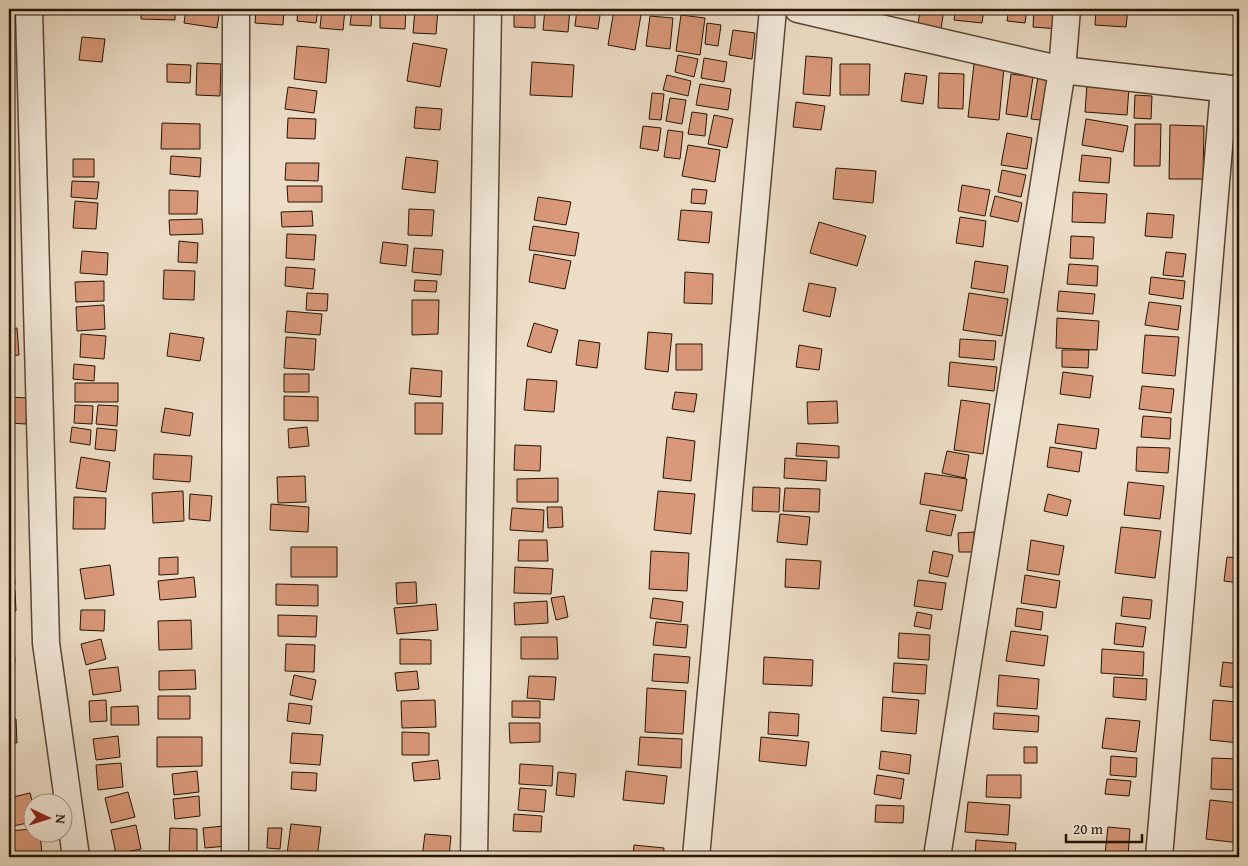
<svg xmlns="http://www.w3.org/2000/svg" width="1248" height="866" viewBox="0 0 1248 866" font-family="'Gentium Book Plus',serif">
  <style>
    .building { fill: #d99879; stroke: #261505 }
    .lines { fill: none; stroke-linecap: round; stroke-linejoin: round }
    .minor-casing { stroke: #584735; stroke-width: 29 }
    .minor { stroke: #f3e9da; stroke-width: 26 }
  </style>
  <rect width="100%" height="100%" fill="#edddc6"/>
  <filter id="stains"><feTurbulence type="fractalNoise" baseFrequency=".004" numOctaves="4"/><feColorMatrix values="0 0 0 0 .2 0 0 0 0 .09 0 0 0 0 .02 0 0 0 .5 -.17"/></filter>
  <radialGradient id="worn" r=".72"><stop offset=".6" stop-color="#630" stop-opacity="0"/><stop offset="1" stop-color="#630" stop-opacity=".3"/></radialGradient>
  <path class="building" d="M64,9h26v3h-26z
    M141,9h34v11l-34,-1z
    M186,9h34l-3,19 -33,-5z
    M256,9h28l-1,16 -28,-2z
    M298,9h20l-2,14 -19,-2z
    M322,9h23l-2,21 -23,-2z
    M352,9h20l-1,17 -21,-1z
    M380,9h26l-1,20 -25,-1z
    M415,9h23l-2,25 -23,-1z
    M514,9h21v19l-21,-1z
    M545,9h25l-2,23 -25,-2z
    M577,9h24l-3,20 -23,-3z
    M920,9h24l-3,20 -23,-3z
    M956,9h28l-2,14 -28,-3z
    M1009,9h18l-2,14 -18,-2z
    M1034,9h26l-1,20 -26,-2z
    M1096,9h32l-2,18 -31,-2z
    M614,10l27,5 -6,35 -27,-5z
    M681,15l24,3 -5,37 -24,-4z
    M650,16l23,2 -3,31 -24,-3z
    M707,23l14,2 -3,21 -13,-2z
    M733,30l22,3 -3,26 -23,-4z
    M82,37l23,2 -3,23 -23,-2z
    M413,43l34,6 -7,38 -33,-6z
    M297,46l32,3 -3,34 -32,-4z
    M678,55l20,4 -4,18 -19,-5z
    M806,56l26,2 -2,38 -27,-2z
    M704,58l23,4 -3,20 -23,-4z
    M532,62l42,3 -2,32 -42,-2z
    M197,63l24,1 -1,32 -24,-1z
    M167,64l24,1 -1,18 -23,-1z
    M840,64h30l-1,31h-29z
    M974,64l30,3 -5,53 -31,-3z
    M905,73l22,3 -4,28 -22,-3z
    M939,73l25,1 -1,35 -25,-1z
    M1011,74l22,3 -6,40 -21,-3z
    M667,75l24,6 -3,15 -25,-6z
    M1038,77l18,3 -6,41 -19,-2z
    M700,84l31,5 -3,21 -32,-5z
    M1087,84l42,3 -2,28 -42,-3z
    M288,87l29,4 -3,22 -29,-4z
    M652,93l12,1 -3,26 -12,-1z
    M1135,95l17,1 -1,23 -17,-1z
    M670,98l16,2 -4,24 -16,-3z
    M796,102l29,4 -4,24 -28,-3z
    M416,107l26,2 -2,21 -26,-2z
    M692,112l15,2 -2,22 -17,-2z
    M714,115l19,4 -6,29 -19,-4z
    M288,118l28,1 -1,20 -28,-1z
    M1086,119l42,7 -5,26 -41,-7z
    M162,123l38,1v25h-39z
    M1135,124h26l-1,42h-26z
    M1170,125l34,1 -1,53h-34z
    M643,126l18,2 -3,23 -18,-3z
    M668,130l15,2 -3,27 -16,-2z
    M1007,133l25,5 -5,31 -26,-4z
    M688,145l32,5 -5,32 -33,-6z
    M1082,155l29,3 -2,25 -30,-2z
    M171,156l30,2 -1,19 -30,-3z
    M406,157l32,4 -3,32 -33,-4z
    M73,159h21v18h-21z
    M286,163h33l-1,18 -33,-1z
    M836,168l40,3 -3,32 -40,-4z
    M1002,170l24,5 -5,22 -23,-5z
    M72,181l27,1 -2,17 -26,-2z
    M962,185l28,5 -5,26 -27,-5z
    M287,186h35v16h-34z
    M692,189l15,1 -2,14 -14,-1z
    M169,190l29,1 -1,23h-28z
    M1073,192l34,2 -2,29 -33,-1z
    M995,196l27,7 -4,19 -28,-6z
    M538,197l33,5 -5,23 -32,-5z
    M75,201l23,2 -2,26 -23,-1z
    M409,209l25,1 -2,26 -24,-1z
    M681,210l31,2 -3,31 -31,-3z
    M312,211l1,15 -31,1 -1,-15z
    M1147,213l27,2 -2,23 -27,-2z
    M960,217l26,4 -3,26 -27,-4z
    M202,219l1,15 -33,1 -1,-15z
    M819,222l47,14 -9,30 -47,-13z
    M533,226l46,7 -4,23 -46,-6z
    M287,234l29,1 -2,25 -28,-2z
    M1071,236l23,1 -1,22 -23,-1z
    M179,241l19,2 -1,20 -19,-1z
    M383,242l25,3 -2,21 -26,-3z
    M414,248l29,2 -2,25 -29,-3z
    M82,251l26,2 -1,22 -27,-2z
    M1166,252l20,2 -3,23 -20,-2z
    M534,254l37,7 -6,28 -36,-7z
    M975,261l33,5 -4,27 -33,-5z
    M1069,264l29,2 -1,20 -30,-2z
    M286,267l29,2 -2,20 -28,-3z
    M164,270l31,1 -1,29 -31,-1z
    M685,272l28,2 -1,30 -28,-1z
    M1151,277l34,4 -2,18 -34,-5z
    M415,280l22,1 -1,11 -22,-1z
    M104,281v20l-28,1 -1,-20z
    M809,283l27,5 -6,29 -27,-6z
    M1059,291l36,3 -2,20 -36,-3z
    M307,293l21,1 -1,17 -21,-1z
    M969,293l39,6 -6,37 -39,-6z
    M412,300h27l-1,34 -26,1z
    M1149,302l32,4 -3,24 -33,-5z
    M104,305l1,24 -28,2 -1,-24z
    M287,311l35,3 -2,21 -35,-3z
    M1057,318l42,3 -2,29 -41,-2z
    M534,323l24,7 -7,23 -24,-7z
    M17,328l2,27 -10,1v-27z
    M648,332l24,2 -4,38 -23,-3z
    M170,333l34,5 -4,23 -33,-5z
    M81,334l25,2 -2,23 -24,-2z
    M1145,335l34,2 -4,39 -33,-3z
    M286,337l30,2 -2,31 -30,-2z
    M960,339l36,2 -2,19 -35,-3z
    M579,340l21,3 -3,25 -21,-3z
    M676,344h26v26h-26z
    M799,345l23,4 -3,21 -23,-3z
    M1062,350h27l-1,18 -26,-1z
    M950,362l47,5 -3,24 -46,-5z
    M74,364l21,2 -1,15 -21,-2z
    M411,368l31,3 -1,26 -32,-3z
    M1063,372l30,4 -3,22 -30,-4z
    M284,374h25v18h-25z
    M527,379l30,2 -3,31 -30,-2z
    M75,383h43v19h-43z
    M1142,386l32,3 -3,24 -32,-4z
    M675,392l22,2 -3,18 -22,-3z
    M284,396l34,1v24l-34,-1z
    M9,397l19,1 -2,26 -17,-1z
    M961,400l29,4 -7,50 -29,-4z
    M837,401l1,22 -30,1 -1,-22z
    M415,403h28l-1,31h-27z
    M75,405l18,1 -1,18 -18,-1z
    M98,405l20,1 -1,20 -21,-2z
    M165,408l28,5 -3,23 -29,-4z
    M1143,416l28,2 -1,21 -29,-2z
    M1058,424l41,5 -3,20 -41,-6z
    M72,427l19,3 -1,15 -20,-3z
    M307,427l2,19 -20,2 -1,-19z
    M97,428l20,2 -2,21 -20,-2z
    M667,437l28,4 -4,40 -28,-3z
    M797,443l42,3v12l-43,-2z
    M515,445l26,1 -1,25 -26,-1z
    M1050,447l32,5 -3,20 -32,-5z
    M1137,447l33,1 -2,25 -32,-2z
    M1237,450h2v36h-4z
    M947,451l22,4 -4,23 -23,-5z
    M154,454l38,2 -2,26 -37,-3z
    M81,457l29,5 -4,30 -30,-4z
    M785,458l42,3 -1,20 -42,-3z
    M925,473l42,6 -5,32 -42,-7z
    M305,476l1,26 -28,1 -1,-26z
    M558,478v24h-41v-23z
    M1128,482l36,4 -4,33 -36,-4z
    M753,487l27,1 -1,24 -27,-1z
    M785,488l35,1 -1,23 -36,-1z
    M183,491l1,30 -31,2 -1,-30z
    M658,491l37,3 -4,40 -37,-4z
    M190,494l22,2 -2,25 -21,-2z
    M1048,494l23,6 -4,16 -23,-5z
    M74,497l32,1 -1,31h-32z
    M271,504l38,3 -1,25 -38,-2z
    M1235,506h4v29h-5z
    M547,507h15l1,20 -15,1z
    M512,508l32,2 -1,22 -33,-2z
    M930,510l26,5 -5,21 -25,-5z
    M780,514l30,3 -3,28 -30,-3z
    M1121,527l40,4 -6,47 -40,-5z
    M974,532v20h-15l-1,-19z
    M519,540h28l1,21h-30z
    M1031,540l33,6 -5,29 -32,-5z
    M291,547h46v30h-46z
    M651,551l38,2 -2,38 -38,-2z
    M933,551l20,4 -5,22 -19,-4z
    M178,557v17l-19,1v-17z
    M1227,557l12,1v25l-15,-2z
    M786,559l35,2 -2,28 -34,-2z
    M9,563h5l1,22h-6z
    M110,565l4,30 -29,4 -5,-30z
    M515,567l38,2 -2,25 -37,-1z
    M1025,575l35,6 -4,27 -35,-5z
    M194,577l2,20 -36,3 -2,-19z
    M918,580l28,3 -4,27 -28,-4z
    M416,582l1,21 -20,1 -1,-21z
    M276,584l42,1v21l-42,-1z
    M9,590h6l1,21h-7z
    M564,596l4,21 -12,3 -5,-22z
    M1123,597l29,3 -2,19 -29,-3z
    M653,598l30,4 -2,20 -31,-4z
    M547,601l1,22 -33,2 -1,-22z
    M436,604l2,26 -41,4 -3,-26z
    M1238,604h1v24h-4z
    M1017,608l26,4 -2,18 -26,-4z
    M81,610h24l-1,21 -24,-1z
    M917,612l15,3 -2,14 -16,-3z
    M278,615l39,1 -1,21 -38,-1z
    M191,620l1,29 -33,1 -1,-29z
    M656,622l32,3 -2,23 -33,-3z
    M1116,623l30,4 -3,20 -29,-3z
    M1011,631l37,5 -4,30 -38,-5z
    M899,633l31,2 -1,25 -31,-2z
    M521,637h36l1,22h-37z
    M101,639l5,20 -20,6 -5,-21z
    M400,639l31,1v24h-31z
    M286,644l29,1 -1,27 -29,-1z
    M1102,649l42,3 -1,24 -42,-3z
    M654,654l36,3 -2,26 -36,-2z
    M9,657h6l-1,21h-5z
    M764,657l49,3 -1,26 -49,-2z
    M1223,662l16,2v24l-19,-2z
    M894,663l33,2 -2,29 -33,-2z
    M118,667l3,24 -28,4 -4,-25z
    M195,670l1,19 -37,1v-19z
    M417,671l2,18 -22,2 -2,-18z
    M294,675l22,5 -4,20 -22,-5z
    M999,675l40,4 -2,30 -40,-3z
    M529,676l27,1 -2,23 -27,-2z
    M1114,677l33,2 -1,21 -33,-3z
    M647,688l39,3 -3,43 -38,-2z
    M158,696h32v23h-32z
    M883,697l36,3 -3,34 -35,-3z
    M106,700l1,21 -17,1 -1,-21z
    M435,700l1,27 -34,1 -1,-27z
    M1213,700l26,2v41l-29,-3z
    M512,701h28v17l-28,-1z
    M289,703l23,3 -2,18 -23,-3z
    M138,706l1,19h-28v-18z
    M769,712l30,2 -1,22 -30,-2z
    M994,713l45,3 -1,16 -45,-3z
    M1106,718l34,3 -4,31 -34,-4z
    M9,719h7l1,24h-8z
    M509,723h31v19l-30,1z
    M402,732l27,1v22h-27z
    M292,733l31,2 -3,30 -30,-2z
    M118,736l2,21 -24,3 -3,-21z
    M157,737h45v29l-45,1z
    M640,737l42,2 -1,29 -43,-3z
    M761,737l48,5 -3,24 -47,-5z
    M1024,747h13v16h-13z
    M881,751l30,4 -2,19 -30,-5z
    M1111,756l26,2 -1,19 -26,-2z
    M1212,758l27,1v31l-28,-1z
    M438,760l2,19 -26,2 -2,-18z
    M121,763l2,24 -25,3 -2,-25z
    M520,764l33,2 -1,20 -33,-2z
    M197,771l2,21 -25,3 -2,-21z
    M626,771l41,5 -3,28 -41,-4z
    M292,772l25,1 -1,18 -25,-2z
    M558,772l18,2 -2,23 -18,-2z
    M877,775l27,4 -3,20 -27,-5z
    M987,775h34v23l-35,-1z
    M1107,779l24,2 -2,15 -24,-2z
    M520,788l26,2 -2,22 -26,-2z
    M128,792l7,25 -24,6 -6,-25z
    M30,793l3,11 -1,18 -23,5v-29z
    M199,796l1,20 -25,3 -2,-20z
    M1210,800l29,3v40l-33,-4z
    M968,802l42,3 -2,30 -43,-3z
    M876,805l28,1 -1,17 -28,-1z
    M514,814l28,2 -1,16 -28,-1z
    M291,824l30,3 -4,30 -30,-3z
    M136,825l5,24 -25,5 -5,-24z
    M224,826l3,20 -22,2 -2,-20z
    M1108,827l22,2 -2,27 -23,-2z
    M170,828l27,1v24h-28z
    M268,828h14l-2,21 -13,-1z
    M32,829v5h8l2,20 -32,2 -1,-25z
    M425,834l26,2 -2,21h-27z
    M976,840l40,3 -1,14h-40z
    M634,845l30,3 -1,9h-30z"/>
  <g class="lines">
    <defs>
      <path id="minor" d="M29,9l17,634 30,214
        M798,9l264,61 177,20
        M235,857l1,-848
        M474,857l14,-848
        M696,857l77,-848
        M937,857l125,-787 5,-61
        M1159,857l65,-769"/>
    </defs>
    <use href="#minor" class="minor-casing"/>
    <use href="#minor" class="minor"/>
  </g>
  <rect width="1248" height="866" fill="none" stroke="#edddc6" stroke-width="30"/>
  <rect x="10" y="10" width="1228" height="846" fill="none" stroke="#261505" stroke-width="2.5"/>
  <rect x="15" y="15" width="1218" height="836" fill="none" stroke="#261505"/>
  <g transform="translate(48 818) rotate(94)"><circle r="24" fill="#f3e9da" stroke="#a19485"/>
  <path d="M0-4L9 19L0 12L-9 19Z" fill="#8f2418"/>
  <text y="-8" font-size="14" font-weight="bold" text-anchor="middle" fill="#261505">N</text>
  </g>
  <path d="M1066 834v8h76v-8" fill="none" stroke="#261505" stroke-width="2.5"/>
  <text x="1073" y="834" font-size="15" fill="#261505" stroke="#f3e9da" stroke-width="4" paint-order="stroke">20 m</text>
  <rect width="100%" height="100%" filter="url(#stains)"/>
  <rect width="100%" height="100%" fill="url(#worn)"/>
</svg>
